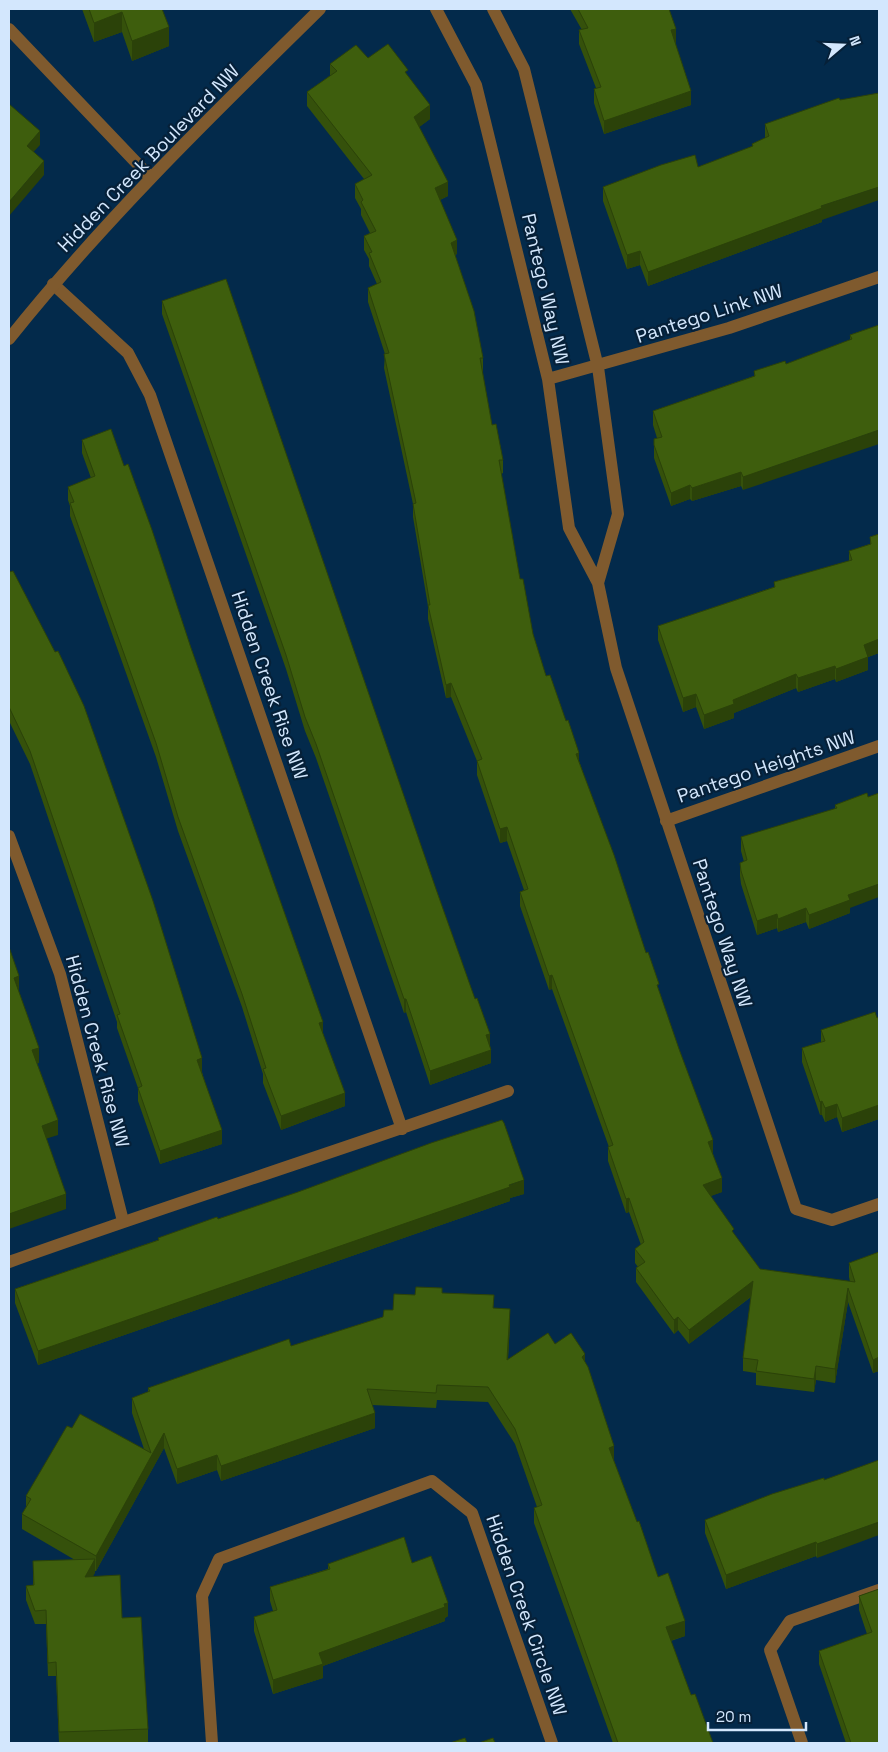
<svg xmlns="http://www.w3.org/2000/svg" width="888" height="1752" viewBox="0 0 888 1752" font-family="'Space Grotesk',sans-serif">
  <style>
    .lines { fill: none; stroke-linecap: round; stroke-linejoin: round }
    .service { stroke: #7f5a2e; stroke-width: 12 }
    .minor { stroke: #7f5a2e; stroke-width: 12 }
    .tertiary { stroke: #7f5a2e; stroke-width: 12 }
    .wall { fill: #35510b }
    .shaded-wall { fill: #2b4209 }
    .building { fill: #3e5e0d; stroke: #2b4209 }
    .labels { text-anchor: middle; stroke-width: 4.5; stroke-linejoin: round; paint-order: stroke }
    .street-label { font-size: 19px; fill: #d3e7fd; stroke: #062038 }
  </style>
  <rect width="100%" height="100%" fill="#032a4b"/>
  <g class="lines">
    <path class="service" d="M802,1743l-32,-93 20,-29 89,-31"/>
    <path class="minor" d="M436,9l40,76 72,294 21,149 29,55 18,85 180,541 36,11 47,-16
      M493,9l31,60 74,298 20,147 -20,69
      M9,29l141,148
      M53,284l75,69 22,42 252,734
      M548,379l181,-51 150,-51
      M666,821l213,-75
      M9,836l51,138 63,247
      M9,1262c165,-59 333,-112 499,-171
      M212,1743l-10,-147 17,-37 213,-78 40,32 80,230"/>
    <path class="tertiary" d="M9,339c95,-119 203,-224 311,-330"/>
  </g>
  <path class="wall" d="M82,9h80l7,37 -37,15 -10,-29 -28,10z
    M570,9h99l7,33 -1,1 16,62 -87,29 -10,-31v-14l2,-1 -17,-44v-14h3z
    M368,58l40,19 22,42 -11,8 29,69 -8,4 17,54 -2,1 28,103v14h-1l10,53 11,35v13l-2,1 19,105 13,55 13,42 33,85 80,231 54,162 9,38 -12,4 24,39 26,34 90,13 -1,-5v-14l30,-11v119l-6,2 -25,-71 -13,81 -19,-3 -2,12 -58,-7v-12l-13,-2v-13l8,-61 -62,47 -11,-14 -4,4 -38,-52v-14l2,-1 -3,-4v-14l6,-4 -12,-33 -3,1 -18,-52v-14h1l-57,-158 -3,1 -29,-84v-14l4,-2 -17,-49 -7,2 -23,-68v-14l-26,-64 -5,1 -18,-79v-13l-15,-89v-13l-29,-136 1,-14 -17,-52v-14l9,-4 -8,-18v-7l-5,-9v-14l6,-3 -9,-18v-6l-6,-11v-14l9,-5 -57,-73v-14l23,-16v-12z
    M765,124l57,96v2l-174,64 -8,-21 -13,4 -24,-68v-14l95,-20 54,-20v-3l13,-6z
    M162,301l275,591 53,152 1,19 -61,22 -24,-73 -2,1 -88,-255 -11,-27 -19,-62 -124,-355z
    M879,325l-136,165 -2,-4 -49,15 -2,-2 -19,7 -17,-48v-19l3,-1 -4,-13v-14l101,-35v-5l32,-7 64,-24v-5z
    M82,440l109,208 132,385 22,73 -64,24 -18,-47v-9l-21,-67 -64,-176 -22,-74 -86,-241v-10l-2,-6v-13l23,-9 -9,-25z
    M879,534v119l-11,4v13l-32,12 -1,-3 -37,13 -2,-4 -62,25v5l-30,11 -8,-22 -13,5 -25,-72v-14l116,-39v-5l75,-21v-10l21,-7v-7z
    M9,572l193,500 20,72 -62,20 -22,-63v-13l-21,-60v-6l-87,-258 -21,-43z
    M867,793l-17,115v5l-41,16 -3,-7 -28,10 -1,-4 -20,7 -16,-51 -1,-8v-13l4,-1 -3,-11v-14l94,-28v-4z
    M879,1017v102l-37,13 -5,-15 -12,5 -3,-7h-2l-18,-53v-14l19,-6v-12z
    M524,1194l-14,4v3l-472,164 -23,-62v-14l143,-49v-2l60,-19z
    M442,1293l52,15 16,16 -2,35 47,-15 30,19 29,98 23,61 21,55 27,59 -14,5 20,54 22,48h-100l-79,-220v-15l3,-1 -22,-63 -27,-42 -51,-2 -1,8 -64,-3 3,23 -154,53 -4,-11 -40,14 -13,-36 -68,123h-1l-2,5 29,42 26,111v13l-89,1 -3,-67h-8l-2,-52h-11l-9,-24v-14l7,-1v-24l42,-1 -53,-31v-15l4,-6v-12l46,-68 72,21 -12,-36v-15l16,-6v-4l143,-42 92,-29 32,-22z
    M824,1478l-7,80 -1,-2 -90,33 -21,-56v-13z
    M412,1563l36,53 -3,2v3l-122,45v12l-50,16 -19,-63v-14l19,-6 -3,-10v-14l58,-18v-5z
    M879,1589v154h-33l-27,-79v-13l48,-17 -8,-24v-14z"/>
  <path class="shaded-wall" d="M122,12v20l-28,10v-19z
    M169,27v19l-37,15v-20z
    M676,29v13l-5,2v-14z
    M691,91v14l-87,29v-13z
    M430,105v14l-16,12v-14z
    M40,131v14l-13,14v-13z
    M44,161v14l-35,41v-14z
    M448,182v14l-13,6v-14z
    M879,187v13l-57,20v2l-174,64v-14l173,-66z
    M457,240v14l-6,2v-13z
    M640,251v14l-13,4v-14z
    M879,430v14l-136,46v-13z
    M741,472v14l-49,15v-13z
    M690,485v14l-19,7v-13z
    M879,639v14l-11,4v13l-32,12v-13l28,-24z
    M835,666v13l-37,13v-14z
    M796,674v14l-62,25v5l-30,11v-14l29,-15z
    M451,683v14l-5,1v-13z
    M696,694v13l-13,5v-14z
    M579,753v13l-3,-12z
    M507,827v14l-7,2v-14z
    M879,884v13l-29,11v5l-41,16v-14l39,-20z
    M806,908v14l-28,10v-13z
    M777,914v14l-20,7v-14z
    M552,975v14l-3,1v-14z
    M19,976v15l-5,-13z
    M404,999h2v13l-2,1z
    M323,1022v13l-4,-12z
    M490,1034v14l-4,-13z
    M39,1048v15l-7,2v-15z
    M491,1050v13l-61,22v-14z
    M202,1058v14l-5,2v-14z
    M345,1093v13l-64,24v-14z
    M822,1101v14h-2v-13z
    M837,1104v13l-12,5v-14z
    M879,1105v14l-37,13v-14z
    M58,1120v15l-16,5v-14z
    M222,1130v14l-62,20v-13z
    M713,1140v14l-5,-12z
    M722,1178v14l-19,7v-14z
    M524,1180v14l-14,4v3l-472,164v-14z
    M66,1194v15l-57,20v-15z
    M629,1198v14l-3,1v-14z
    M753,1281v14l-64,49v-14z
    M848,1288v14l-13,81v-14z
    M510,1309v15l-3,51v-15z
    M678,1317v13l-4,4v-14z
    M585,1354v16l-3,-13z
    M879,1357v14l-6,2v-13z
    M816,1366v14l-2,12v-13z
    M375,1413v15l-154,53v-15z
    M164,1433v15l-68,123v-15z
    M614,1446v15l-5,-13z
    M217,1455v15l-40,14v-15z
    M879,1522v13l-62,23v-14z
    M816,1542v14l-90,33v-14z
    M95,1559v14l-10,17v-13z
    M448,1603v13l-3,2v3l-122,45v12l-50,16v-14l46,-27z
    M685,1621v15l-19,6v-15z"/>
  <path class="building" d="M89,9h73l7,18 -37,14 -10,-29 -28,11z
    M578,9h91l7,20 -5,1 20,61 -87,30 -10,-32 7,-2 -22,-57 9,-2z
    M388,44l20,26 -3,2 25,33 -16,12 34,65 -13,6 22,52 -6,3 23,68 9,47h-3l12,67 4,-1 7,36h-4l21,119h3l10,55 13,42 4,-1 16,46 2,-1 11,33 -3,1 38,101 32,98 2,-1 11,32 -2,1 22,64 34,91 -5,2 14,36 -19,7 31,44 -2,2 28,38 95,13 -6,-19 30,-11v105l-6,3 -25,-72 -13,81 -19,-3 -2,13 -58,-8 2,-11 -15,-2 10,-77 -64,49 -11,-13 -4,3 -38,-52 9,-6 -10,-13 9,-7 -15,-44 -3,1 -18,-52 5,-2 -61,-170 -3,1 -29,-84 8,-3 -21,-62 -7,2 -23,-68 5,-2 -31,-76 -5,2 -18,-80h2l-17,-101 3,-1 -32,-149 5,-1 -21,-65 13,-6 -12,-29 3,-1 -8,-16 12,-5 -15,-29 2,-2 -8,-16 17,-9 -65,-83 30,-21 -7,-7 26,-19 12,13z
    M879,93v94l-58,19 1,2 -174,64 -8,-21 -13,4 -24,-68 58,-22 34,-10 3,12 55,-21 -1,-2 17,-8 -4,-12 74,-26 1,2z
    M9,104l31,27 -13,15 17,15 -35,41z
    M226,279l211,613 38,107 2,-1 13,36 -4,1 5,15 -61,21 -24,-72h-2l-88,-255 -11,-27 -19,-62 -124,-354z
    M879,325v105l-136,47 -2,-5 -49,16 -2,-3 -19,8 -17,-48v-6l8,-2 -9,-26 102,-35 -1,-5 31,-10 1,3 66,-25 -2,-4z
    M111,429l13,37 4,-2 24,66 39,118 132,374 -4,1 26,70 -64,23 -18,-47 3,-1 -24,-74 -64,-177 -22,-74 -86,-240 4,-1 -6,-15 27,-11 -13,-36z
    M879,534v105l-15,6 4,12 -32,12 -1,-3 -37,12 -2,-4 -63,26 1,4 -30,11 -8,-21 -13,4 -25,-72 117,-39 -1,-5 78,-22 -3,-9 22,-7 -1,-7z
    M13,571l42,81 3,-1 26,55 69,195 49,157 -5,2 25,70 -62,21 -22,-63 4,-2 -25,-71 3,-1 -90,-263 -21,-44v-135z
    M867,793l1,4 11,-4v91l-31,11 2,5 -41,15 -3,-7 -28,11 -1,-5 -20,7 -16,-50 -1,-8 7,-3 -6,-23 96,-29 -2,-3z
    M9,947l10,29 -5,2 25,70 -7,2 26,70 -16,6 24,68 -57,20z
    M875,1012l2,6 2,-1v88l-37,13 -5,-14 -12,4 -3,-7 -2,1 -18,-54 23,-7 -4,-11z
    M502,1120l2,3 20,57 -15,5 1,2 -472,164 -23,-62 144,-49 -1,-2 59,-21 1,2 80,-27 133,-49z
    M416,1287l26,1v5l52,2 -1,13 17,1 -3,51 41,-27 7,11 16,-11 14,21 -3,3 6,10 26,79 -5,2 28,74 2,-1 19,56 10,-4 17,48 -19,6 25,68 4,-1 18,49h-95l-84,-235 8,-3 -27,-76 -27,-42 -51,-2 -1,8 -69,-4 8,24 -154,53 -4,-11 -40,14 -13,-36 -68,123 -74,-42 9,-15 -5,-3 41,-70 5,2 8,-14 71,39 -19,-55 18,-7 -2,-3 141,-49 2,7 92,-29 1,-7h9l1,-16 21,1z
    M879,1460v62l-62,22 -1,-2 -90,33 -21,-55 67,-26 52,-16v2z
    M404,1537l8,26 19,-7 17,47 -4,1 1,3 -126,46 4,11 -50,16 -19,-63 23,-7 -7,-23 60,-18 -2,-5z
    M95,1559l-10,18 35,-2 2,43 19,-1 7,112 -89,3 -3,-70 -8,1 -2,-53 -11,1 -9,-25 8,-1 -1,-24z
    M879,1589v154h-28l-32,-92 53,-19 -13,-36z
    M465,1738l2,5h-17z
    M493,1738l2,5h-16z"/>
  <g class="labels">
    <g class="street-label">
      <text transform="translate(148 158) rotate(-46)" y="7">Hidden Creek Boulevard NW</text>
      <text transform="translate(546 289) rotate(77)" y="7">Pantego Way NW</text>
      <text transform="translate(709 313) rotate(-18)" y="7">Pantego Link NW</text>
      <text transform="translate(270 685) rotate(71)" y="7">Hidden Creek Rise NW</text>
      <text transform="translate(766 766) rotate(-19)" y="7">Pantego Heights NW</text>
      <text transform="translate(723 933) rotate(72)" y="7">Pantego Way NW</text>
      <text transform="translate(98 1051) rotate(75)" y="7">Hidden Creek Rise NW</text>
      <text transform="translate(527 1615) rotate(71)" y="7">Hidden Creek Circle NW</text>
    </g>
  </g>
  <rect width="888" height="1752" fill="none" stroke="#d3e7fd" stroke-width="20"/>
  <g transform="translate(843 45) rotate(71)" stroke="#062038" stroke-width="4" paint-order="stroke">
  <path d="M0-4L9 19L0 12L-9 19Z" fill="#d3e7fd"/>
  <text y="-8" font-size="14" font-weight="bold" text-anchor="middle" fill="#d3e7fd">N</text>
  </g>
  <path d="M708 1722v8h98v-8" fill="none" stroke="#d3e7fd" stroke-width="2.5"/>
  <text x="716" y="1722" font-size="15" fill="#d3e7fd" stroke="#062038" stroke-width="4" paint-order="stroke">20 m</text>
</svg>
